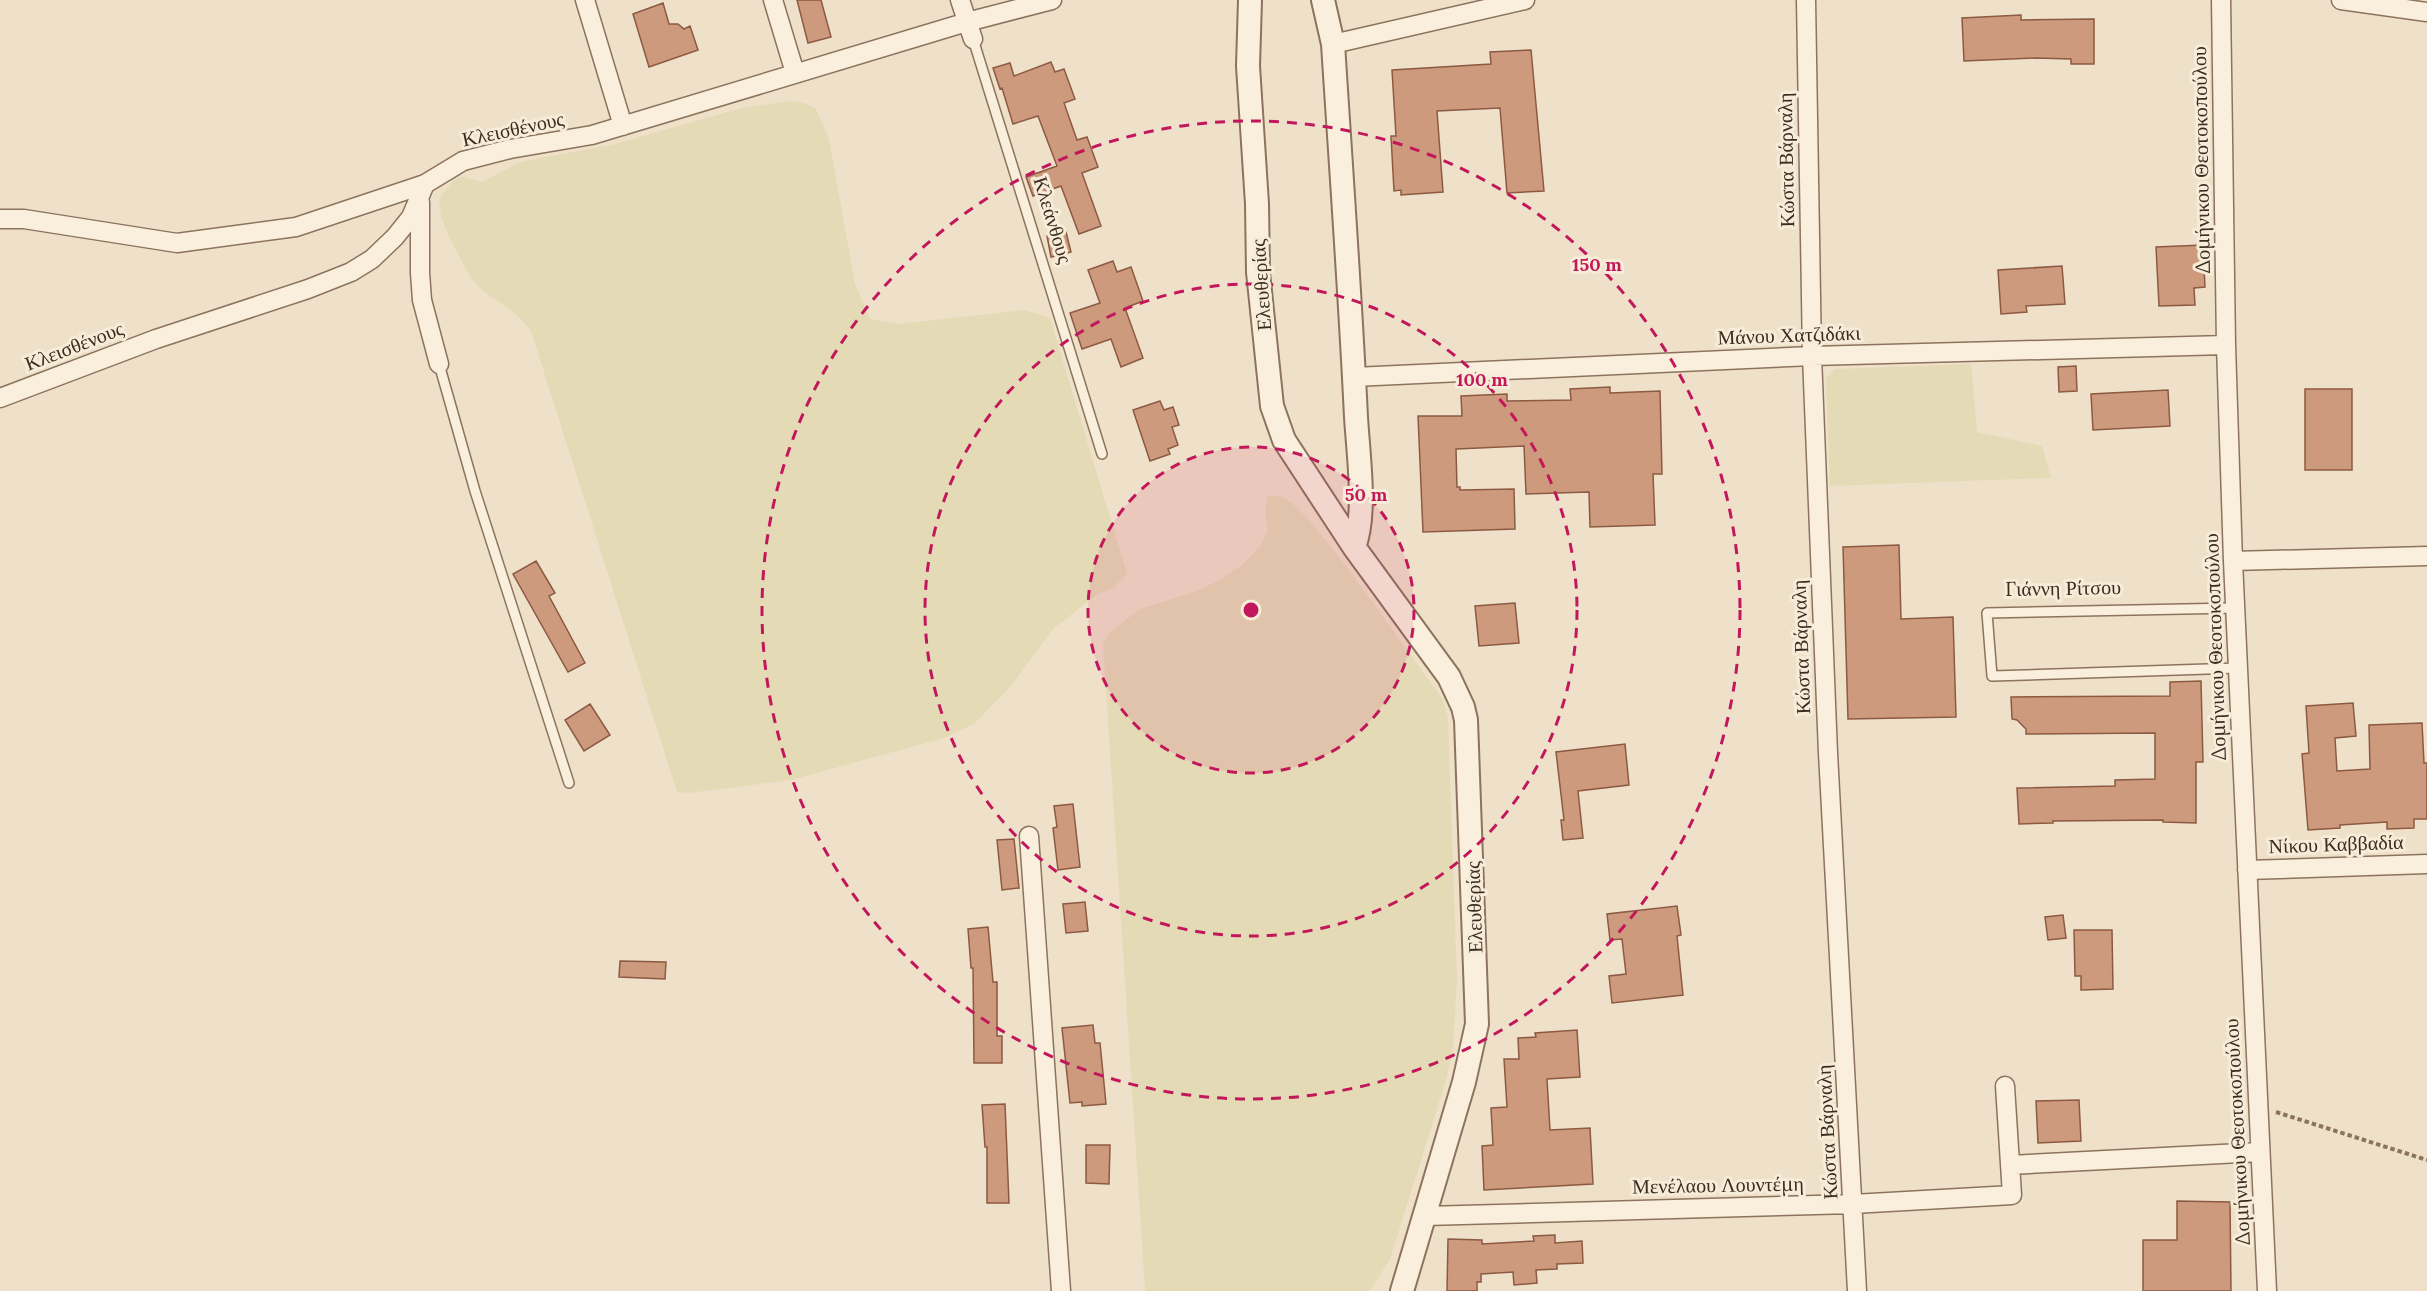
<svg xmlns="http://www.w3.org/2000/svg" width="2427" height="1291" viewBox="0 0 2427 1291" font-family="Lora,serif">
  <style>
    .farmland { fill: #e5dab6 }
    .building { fill: #ce9a7e; stroke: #8c5a42; stroke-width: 1.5 }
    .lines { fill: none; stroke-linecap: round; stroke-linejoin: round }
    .service-casing { stroke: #8c735d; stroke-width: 12 }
    .minor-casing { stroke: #8c735d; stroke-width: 21 }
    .tertiary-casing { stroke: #8c735d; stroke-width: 26 }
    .path { stroke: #8c735d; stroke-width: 4; stroke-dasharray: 4.5 3; stroke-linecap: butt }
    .service { stroke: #f9efdc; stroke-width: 9 }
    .minor { stroke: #f9efdc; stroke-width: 18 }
    .tertiary { stroke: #f9efdc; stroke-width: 22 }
    .ring { fill: none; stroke: #c2185b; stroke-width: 3; stroke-dasharray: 10 8 }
    .labels { text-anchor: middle; stroke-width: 6; stroke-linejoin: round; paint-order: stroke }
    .street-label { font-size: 20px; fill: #3c2c20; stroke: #f6ecd8 }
    .centre { fill: #c2185b; stroke: #f6ecd8; stroke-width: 3 }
    .ring-label { font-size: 18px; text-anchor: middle; font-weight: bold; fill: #c2185b; stroke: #f6ecd8; stroke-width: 6; stroke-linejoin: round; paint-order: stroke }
  </style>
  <rect width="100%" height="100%" fill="#efe1c9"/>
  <path class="farmland" d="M790,101l15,2 11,6 13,30 26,145 15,35 28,5 127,-14 25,8 77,256 -15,15 -13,4 -45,35 -43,58 -37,38 -30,14 -153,42 -102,13 -12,-1 -146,-461 -14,-16 -35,-25 -12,-13 -21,-40 -8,-21 -2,-12 2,-8 13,-17 9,-2 19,5 38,-20 95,-18 127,-36z
    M1971,364l6,68 65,14 9,32 -221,8 -4,-108 9,-9z
    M1268,496h13l12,8 17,17 35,44 97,133 6,19 9,262 -4,69 -6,29 -57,182 -20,32h-225l-42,-647 6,-11 31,-24 54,-17 24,-11 24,-16 18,-18 8,-17 -3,-17z"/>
  <path class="building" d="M797,0h24l10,37 -23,6z
    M663,3l6,21h9l6,5 6,-3 8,24 -49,17 -16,-53z
    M2021,15v5l73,-1v45h-23v-5l-35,-1 -72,3 -2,-43z
    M1531,50l13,141 -37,2 -7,-85 -63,3 6,81 -42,3v-5l-7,1 -3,-55h5l-4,-66 99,-6 -1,-12z
    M1051,62l4,10 9,-3 11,30 -11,4 13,37 10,-3 11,30 -16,6 19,53 -22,8 -18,-48 -28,10 -7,-19 31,-11 -19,-50 -25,8 -11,-36 -2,1 -7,-21 17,-5 4,13z
    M1066,232l5,20 -20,5 -4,-21z
    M2203,245l2,42 -11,1 1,17 -36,1 -3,-59z
    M1113,261l4,11 14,-5 12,34 -18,7 18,50 -22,9 -10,-28 -29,10 -12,-36 30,-10 -12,-33z
    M2062,266l3,38 -39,2 1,6 -26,2 -3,-44z
    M2076,366l1,25 -18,1 -1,-25z
    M1610,387v6l50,-2 2,83h-9l2,51 -65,2 -1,-35 -63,2 -2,-48 -68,3 1,38h3v3l54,-1 1,40 -92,3 -5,-116h44l-1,-20 46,-2v7l64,-1 -1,-11z
    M2305,389h47v81h-47z
    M2168,390l2,36 -77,4 -2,-36z
    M1160,401l4,9 9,-3 6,18 -7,2 6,18 -10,4 2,5 -20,7 -17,-51z
    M1899,545l2,74 52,-2 3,100 -108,2 -5,-172z
    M536,561l19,32 -6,3 36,67 -17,9 -55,-98z
    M1515,603l4,40 -40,3 -4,-40z
    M2201,681l2,81h-7v61l-33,-1v-2l-110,1v2l-34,1 -2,-36 98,-2v-6l40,-1v-46l-129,1v-5l-9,-9 -5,-1 -1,-22 159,-1v-14z
    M2353,703l3,33 -21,2 2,33 33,-2 -1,-44 53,-2 2,40h3v56h-13v9l-27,1v-7l-47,3v3l-32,2 -6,-76 7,-1 -3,-47z
    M590,704l20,31 -26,16 -19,-31z
    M1625,744l4,41 -51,6 5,47 -20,2 -2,-20h3l-8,-68z
    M1073,804l7,63 -22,3 -5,-42 4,-1 -3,-21z
    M1014,839l5,49 -17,2 -5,-50z
    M1085,902l3,29 -22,2 -3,-29z
    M1677,906l4,29 -4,1 6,59 -71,8 -3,-27 17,-2 -4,-35 -12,1 -3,-26z
    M2063,915l3,23 -18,2 -3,-23z
    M988,927l5,55h4v54h5v27h-28l-1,-95h-2l-3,-39z
    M2074,930h38l1,59 -32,1v-14h-6z
    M620,961l46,1 -1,17 -46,-2z
    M1093,1025l2,18h5l6,61 -24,2v-4l-12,1 -8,-75z
    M1577,1030l3,47 -33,2 3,51 40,-2 3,56 -109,6 -2,-44 11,-1 -2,-37 16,-1 -3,-48h15l-1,-21 18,-1 -1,-4z
    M2079,1100l2,41 -43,2 -2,-42z
    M1005,1104l4,99h-22v-56h-2l-3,-42z
    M1086,1145h24l-1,39 -23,-1z
    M2177,1201l53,1 1,89h-88v-51h34z
    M1555,1235v8l27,-2 1,22 -26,1v5l-21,1 1,13 -23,2 -1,-13 -32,2v8h-4v9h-30l1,-52 34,1v4l52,-3 -1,-5z"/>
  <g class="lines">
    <defs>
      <path id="service" d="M973,39l129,415
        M439,364l36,127 94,292
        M2235,608l-248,5 5,63 246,-8"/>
      <path id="minor" d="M585,0l38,126
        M773,0l22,73
        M960,0l13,39
        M1806,0l6,356 16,397 29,538
        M2221,0l5,345 7,216 34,730
        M2341,0l86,12
        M1333,44l192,-44
        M420,202v71l2,27 17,64
        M0,219h24l153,24 119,-16 129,-43
        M1354,377l458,-21 414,-11
        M0,398l156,-59 152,-50 43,-17 21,-13 23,-22 16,-20 14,-33 38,-23 47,-12 82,-14 375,-113 85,-22
        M2233,561l194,-5
        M1029,836l32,455
        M2247,870l180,-6
        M2010,1165l250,-13
        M1425,1216l428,-12 159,-9 -7,-109"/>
      <path id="tertiary" d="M1250,0l-2,66 9,138 1,68 14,134 12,34 70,107 95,130 14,30 3,13 11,304 -13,58 -62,209
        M1323,0l10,44c8,124 17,248 23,373 2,35 11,98 -2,130"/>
    </defs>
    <use href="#service" class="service-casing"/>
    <use href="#minor" class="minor-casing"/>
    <use href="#tertiary" class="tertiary-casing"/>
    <path class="path" d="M2276,1112l151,48"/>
    <use href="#service" class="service"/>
    <use href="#minor" class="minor"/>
    <use href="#tertiary" class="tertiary"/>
  </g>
  <circle cx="1251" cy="610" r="163" fill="#c2185b" fill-opacity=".12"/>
  <g class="ring">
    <circle cx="1251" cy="610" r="163"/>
    <circle cx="1251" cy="610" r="326"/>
    <circle cx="1251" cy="610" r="489"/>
  </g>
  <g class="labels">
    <g class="street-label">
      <text transform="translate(513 129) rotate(-12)" y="7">Κλεισθένους</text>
      <text transform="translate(1786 160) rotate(-91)" y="7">Κώστα Βάρναλη</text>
      <text transform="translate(2201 160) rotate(-91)" y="7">Δομήνικου Θεοτοκοπούλου</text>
      <text transform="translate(1053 220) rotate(73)" y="7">Κλεάνθους</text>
      <text transform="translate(1261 285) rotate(-94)" y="7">Ελευθερίας</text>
      <text transform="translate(1789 335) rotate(-2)" y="7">Μάνου Χατζιδάκι</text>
      <text transform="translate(74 346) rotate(-21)" y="7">Κλεισθένους</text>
      <text transform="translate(2063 588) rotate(-1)" y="7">Γιάννη Ρίτσου</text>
      <text transform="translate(1801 647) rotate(-92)" y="7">Κώστα Βάρναλη</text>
      <text transform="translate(2215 647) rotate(-92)" y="7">Δομήνικου Θεοτοκοπούλου</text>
      <text transform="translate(2336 844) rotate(-2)" y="7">Νίκου Καββαδία</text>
      <text transform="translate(1474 907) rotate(-92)" y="7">Ελευθερίας</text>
      <text transform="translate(1827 1132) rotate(-93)" y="7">Κώστα Βάρναλη</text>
      <text transform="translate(2237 1132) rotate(-93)" y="7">Δομήνικου Θεοτοκοπούλου</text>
      <text transform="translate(1718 1185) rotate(-1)" y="7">Μενέλαου Λουντέμη</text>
    </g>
  </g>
  <circle cx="1251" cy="610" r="9" class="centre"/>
  <g class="ring-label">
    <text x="1597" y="271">150 m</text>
    <text x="1482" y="386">100 m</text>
    <text x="1366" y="501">50 m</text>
  </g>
</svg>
